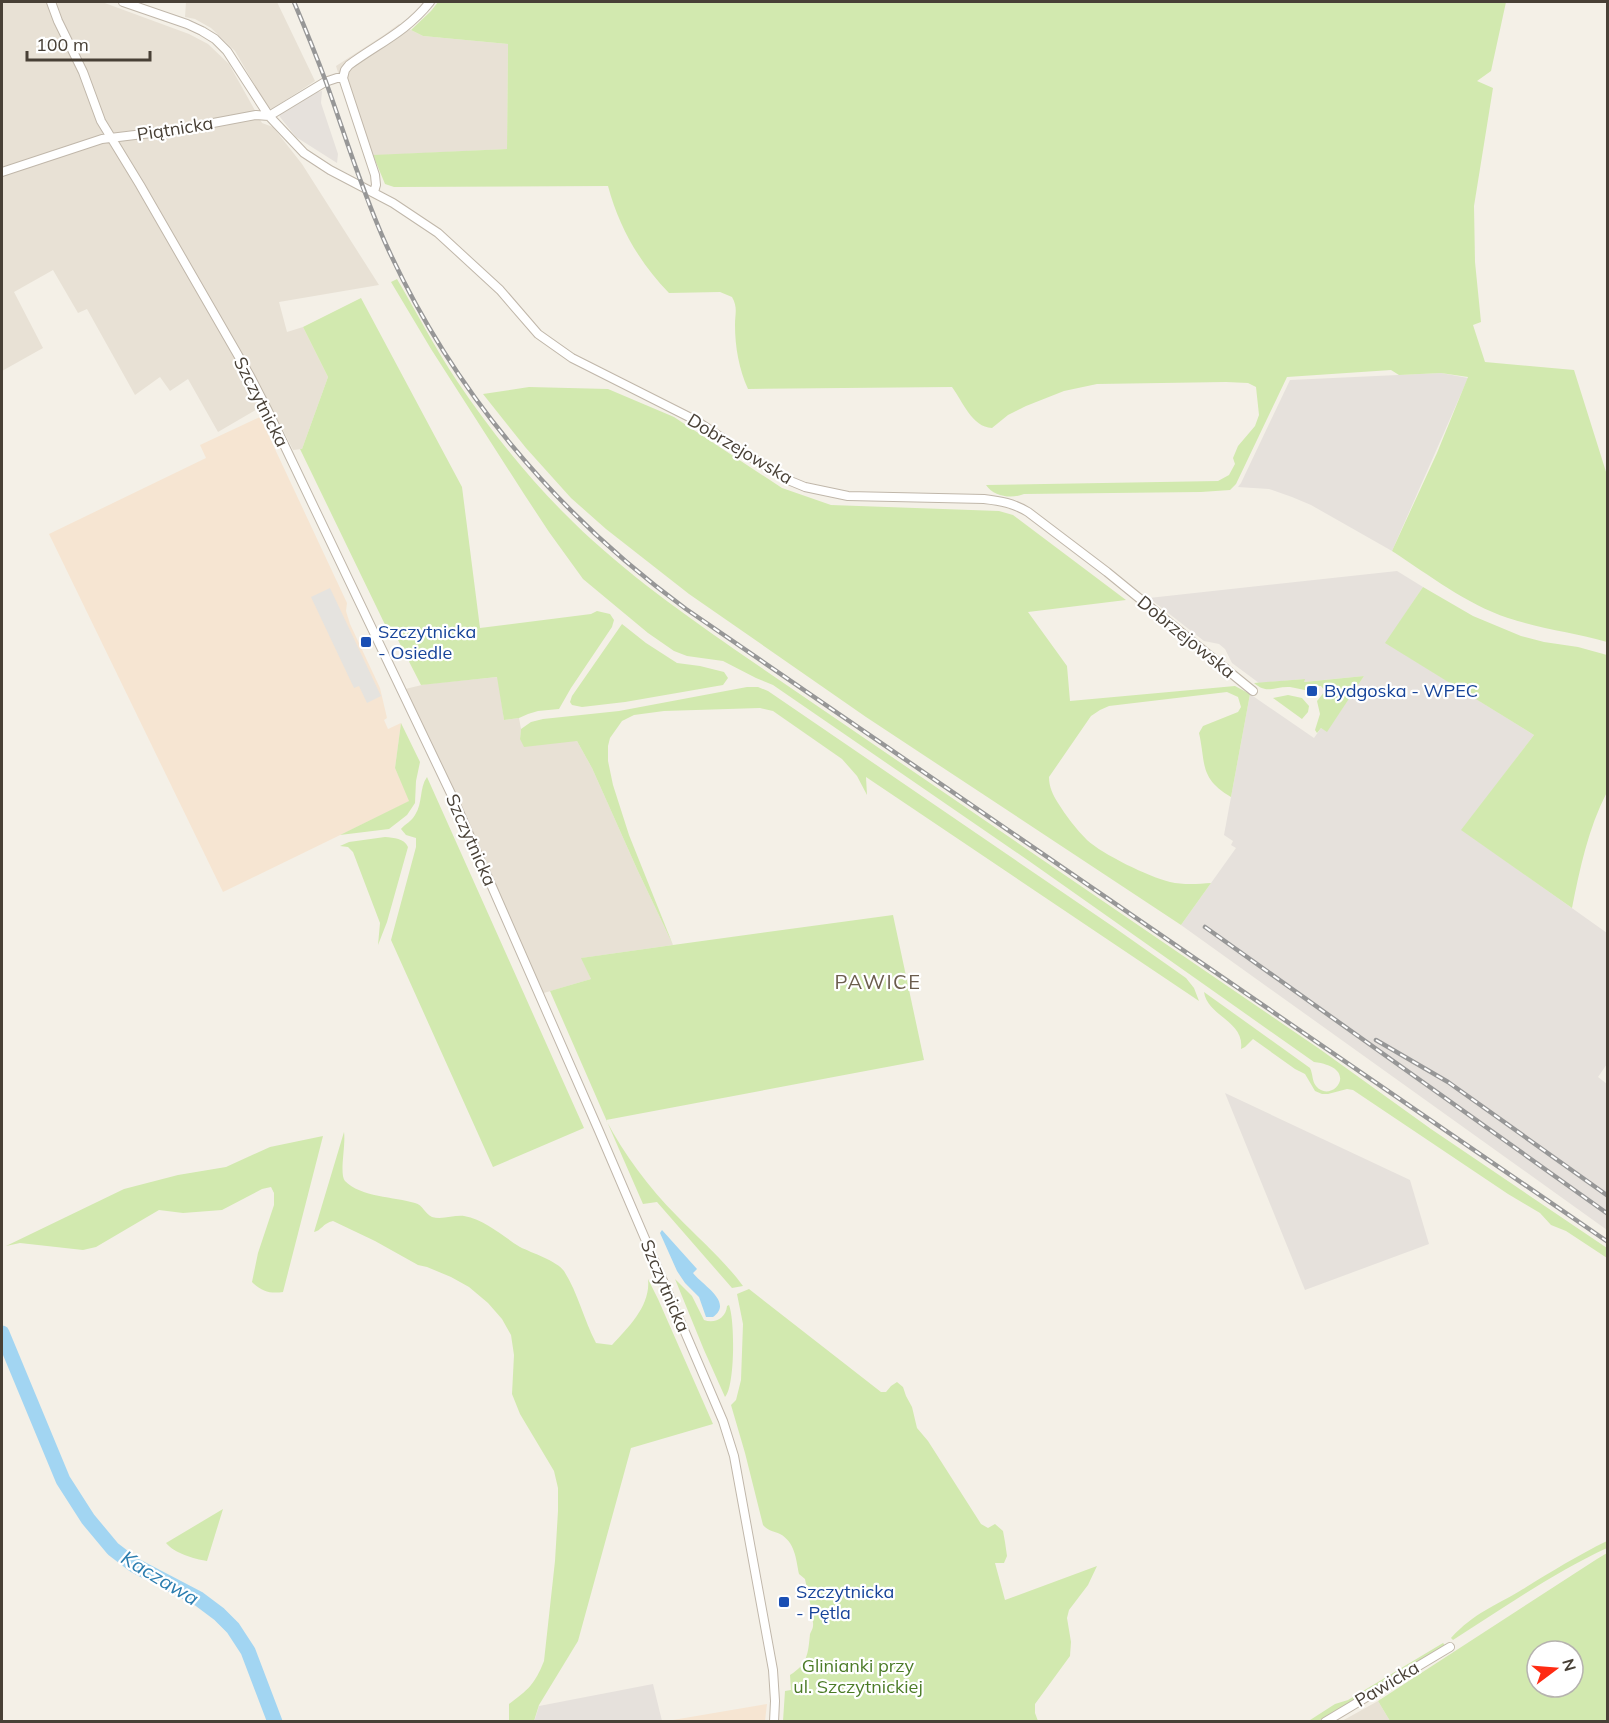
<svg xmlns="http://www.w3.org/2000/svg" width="1609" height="1723" viewBox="0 0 1609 1723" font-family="Mulish,sans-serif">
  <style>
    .residential { fill: #e8e1d5 }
    .commercial { fill: #f6e5d2 }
    .industrial { fill: #e6e1dc }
    .green { fill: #d2e9af; fill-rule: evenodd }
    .parking { fill: #e5e3df }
    .water { fill: #a2d5f2 }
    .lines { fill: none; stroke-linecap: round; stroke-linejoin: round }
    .river { stroke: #a2d5f2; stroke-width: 15 }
    .minor-casing { stroke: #c0b7aa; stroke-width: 10 }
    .minor { stroke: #fff; stroke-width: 8 }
    .rail-casing { stroke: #979797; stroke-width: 4.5 }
    .rail { stroke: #fff; stroke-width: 2; stroke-dasharray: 7; stroke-linecap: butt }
    .transit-dot { fill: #1a4fb4; stroke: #fff; stroke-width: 2 }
    .labels { text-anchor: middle; stroke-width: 4.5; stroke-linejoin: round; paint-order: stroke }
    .street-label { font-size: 18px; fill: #484036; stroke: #fff }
    .transit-label { font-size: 18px; fill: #164399; stroke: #fff; text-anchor: start }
    .park-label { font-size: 18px; fill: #4b7b27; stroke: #fff }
    .neighbourhood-label { font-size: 20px; letter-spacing: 1.5px; fill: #6b5d4d; stroke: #fff }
    .water-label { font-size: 20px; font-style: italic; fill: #2b7daf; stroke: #fff }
  </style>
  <rect width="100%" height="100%" fill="#f4f0e7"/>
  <path class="residential" d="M2,2h100l87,32 19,10 21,20 33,59 11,4 29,37 77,121 -100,17 8,30 16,-5 25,50 -26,72 -9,1 -24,-48 -51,30 -30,-53 -18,12 -10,-14 -25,18 -48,-86 -9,4 -25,-43 -39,22 29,56 -41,23z
    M186,2h91l38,79 -43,28 -4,-1 -33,-57 -24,-23 -16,-9 -10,-2z
    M399,24l24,12 85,8 -1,105 -143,7 -28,-90 48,-31z
    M498,677l6,43 15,-2 2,11 -1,10 57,2 15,27 45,101 36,76 -91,13 9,21 -54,16 -95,-210 -45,-94 29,-7z
    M1378,1701l12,20h-48z"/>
  <path class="commercial" d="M260,417l87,186 -1,8 4,13 30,64 7,30 -3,2 4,9 13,-6 -6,45 15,33 -187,91 -174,-358 157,-76 -6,-13z
    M767,1704l-2,17h-98z"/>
  <path class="industrial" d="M322,91l-1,12 17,51 -1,9 -41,-26 -16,-20 -1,-3 33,-21z
    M1441,373l27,5 -76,173 -81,-46 -19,-8 -23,-8 -31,-2 3,-4 49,-103z
    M1397,571l26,16 -37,56 148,92 -72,95 145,103v131l-9,13 9,7v146l-426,-305 55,-77 -5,-3 2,-4 -9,-6 26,-141 64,44 7,-10 6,3 37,-55 -61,6 1,-3 -45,4 -27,-20 -7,-14 -6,-5 -15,-3 -55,-43z
    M1225,1093l185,87 19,64 -124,46z
    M653,1684l9,37 -128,1 5,-16z"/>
  <path class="green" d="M438,2h1068l-15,69 -14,10 16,7 -19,118 1,56 6,60 -8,3 12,37 89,8 33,105v167c-32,-9 -66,-13 -99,-24 -42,-14 -79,-43 -116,-67l45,-98 31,-76 -27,-4 -42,2 -8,-5 -104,7 -51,107 -6,6 -29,2 -177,2c-12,5 -30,3 -38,-9l232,-4 11,-6 6,-11 -2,-6 5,-12 17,-20 4,-11 -3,-28 -8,-4 -22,-1 -129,2 -33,7 -38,15 -18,9 -16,13c-20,-1 -29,-26 -40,-41l-204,2c-9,-20 -13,-42 -13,-64 0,-12 3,-17 -3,-28l-12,-5 -51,1c-30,-31 -50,-66 -61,-107l-214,1 -9,-3 -12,-29 134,-6 1,-105 -85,-8 -12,-6 20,-19z
    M397,279c20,34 38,69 60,102 31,46 67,92 106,131 52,53 111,95 171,137l587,401 110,79 176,119v10l-41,-27 -15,-6 -11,-12 -32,-19 -155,-104 -6,-1 -19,5h-6l-7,-3 -10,-17 -10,-5 -42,-30 -8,8 -4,2c4,-28 -34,-33 -37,-57l106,76c3,6 2,13 6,18 15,19 47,-18 -2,-24l-285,-201 -256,-176 -17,-7 -33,-17 -36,-5 -13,-5 -26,-18 -65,-54 -34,-47 -25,-38 -93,-145 -40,-67z
    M361,298l101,189 18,141 111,-14 6,-3 13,3 4,6 -2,7 -41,61 -12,21 -21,2 -10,3 -9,4 -15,2 -7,-43 -76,8 -23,-45 -7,-3 -91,-188h2l26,-72 -25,-50z
    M529,387l79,2 66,28 108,71 49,17 168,6 14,4 113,85 -98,12 39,54 3,35 165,-15 15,8 -19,103c-32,-19 -25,-33 -32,-64l4,-7 35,-14 3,-5 -3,-10 -11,-5 -118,14 -9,4 -9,6 -42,61c0,10 4,18 9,26 8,13 18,26 29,37 15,14 62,37 83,42 13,3 28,2 41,1l-30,42 -315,-208 -177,-123 -83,-65 -35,-31 -45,-50 -43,-54z
    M1423,587l50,29 48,20 23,6 34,5 29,8v137c-19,37 -27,76 -35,116l-111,-78 73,-95 -149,-92z
    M622,624l24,19 31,20 23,3 24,6 4,6 -5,7 -98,17 -43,5 -10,-2 -2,-3 2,-6z
    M1364,676l-37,56 -6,-4 -4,5 -2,-3 5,-16 -3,-13 8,-10 -4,-5h-6l-6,5c-6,-1 -12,-3 -19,-4 -16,-1 -22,8 -36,-4l51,-4 -1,3z
    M747,687h11l10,4 347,237 71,50 8,10 5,13 -333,-224 1,18 -10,-19 -15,-17 -69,-48 -13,-3 -96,3 -30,4 -12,6 -12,17 -2,8v15l5,24 16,50 44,110 220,-30 31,145 -318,60c18,34 43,68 71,96 22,23 47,44 66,70l-11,2 -75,-86 -14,2 -93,-213 41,-12 -10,-21 92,-13 -36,-76 -45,-101 -15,-27 -53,6 -4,-8 1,-10 10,-7 12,-3 76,-8z
    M1288,695l14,3 7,8 -1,6 -6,7 -29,-21z
    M401,723l19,39 -4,19 -1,22 -8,12 -18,14 -49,6 69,-34 -14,-33z
    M427,777l157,351 -91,39 -102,-227 25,-93v-9l-10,-3 -5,-6c4,-5 11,-8 14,-14 8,-12 4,-27 12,-38z
    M385,837c9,1 19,1 23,10l-21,75 -9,23 2,-22 -27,-71 -5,-5 -8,-1 9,-4z
    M344,1132c2,13 -5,42 1,49 15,16 50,16 70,22 8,2 10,11 17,14 10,3 22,-2 32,-1 22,4 38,20 56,31 12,6 37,14 44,24 14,22 20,49 32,72l16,2c17,-18 39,-40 36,-66l10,20 55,125 -82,24 -53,193 -39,64 -5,16h-25v-17c19,-14 26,-20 35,-43l11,-100 3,-50v-23l-4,-17 -34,-57 -8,-20 2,-39 -3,-20 -9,-16 -14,-16 -19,-16 -18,-10 -24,-10 -9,-2 -43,-24 -42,-20c-10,2 -12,10 -19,11z
    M323,1136l-40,156c-13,2 -22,-1 -31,-10l6,-29 16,-48v-12l-3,-6 -9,2 -40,21 -39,3 -24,-3 -63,37 -13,3 -63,-7 -14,3 118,-57 54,-14 48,-8 44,-20z
    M675,1279l17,17 12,24c11,4 22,-2 23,-14l2,-1c6,15 6,82 -4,92l-21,-47z
    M749,1289l132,103h5l5,-6 6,-4 6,5 3,9 6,11 5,21 11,13 53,83 7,4 7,-4 8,7 2,11 2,14 -3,7h-9l10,37 92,-34 -9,19 -19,25 -2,8 4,24 -1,14 -35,48v9l3,8h-255l2,-30 6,-1 -1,-15c18,-11 18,-22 20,-41 1,-3 3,-5 3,-8 1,-9 -6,-37 -8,-47l-6,-5c-3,-15 -4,-32 -19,-40 -6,-3 -12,-3 -17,-9l-18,-72 -14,-48 5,-5 5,-20 2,-56 -6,-30z
    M223,1509l-16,52c-13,-2 -33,-8 -41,-18z
    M1607,1541v7c-54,25 -104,60 -154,92l-2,-2c24,-26 43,-31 72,-49 28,-17 55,-34 84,-48z
    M1607,1553v168h-217l-12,-20 219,-142zM1537,1651h36v36h-36z
    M1443,1643l3,3 -128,75 -11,1 28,-18 13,-4z"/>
  <path class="parking" d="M330,588l51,108 -14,7 -8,-17 -5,2 -43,-91z"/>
  <path class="water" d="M662,1230l35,39 -4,4c9,12 41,29 20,44h-7l-7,-20 -14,-14 -8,-12 -17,-38z"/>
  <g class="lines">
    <path class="river" d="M2,1333l61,147 25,39 25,30 21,16 65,34 20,15 14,14 15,23 27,71"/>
    <defs>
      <path id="minor" d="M51,2l7,19 25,51 18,49 39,64 110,191 17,33 187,391 145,331 124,290 11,35 39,214 2,31 -1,21
        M123,2l64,22 15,7 13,8 12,12 42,65 35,37 26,17 63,33 45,30 62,57 38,44 34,24 123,62 54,36 39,24 17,7 43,9 136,3c17,2 29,4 44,13l79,60 146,119
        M343,78l32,97 1,10 -2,7
        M343,78l2,-8 4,-5c30,-22 57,-33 81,-63
        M2,172l100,-33 74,-9 80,-15 13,1 56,-34 12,-4h6
        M1325,1722l125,-75"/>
    </defs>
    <use href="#minor" class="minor-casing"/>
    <use href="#minor" class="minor"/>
    <defs>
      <path id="rail" d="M294,2c11,26 22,53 32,80 19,53 35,106 58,158 66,148 172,274 302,369l922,633
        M1205,927l403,287
        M1376,1040l72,42 160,114"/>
    </defs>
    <use href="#rail" class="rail-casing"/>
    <use href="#rail" class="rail"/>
  </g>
  <g class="transit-dot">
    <rect x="360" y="636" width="12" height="12" rx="3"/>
    <rect x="1306" y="685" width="12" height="12" rx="3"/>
    <rect x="778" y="1596" width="12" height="12" rx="3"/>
  </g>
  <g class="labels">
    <g class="street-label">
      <text transform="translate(175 129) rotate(-9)" y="6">Piątnicka</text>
      <text transform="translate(261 402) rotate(63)" y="6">Szczytnicka</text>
      <text transform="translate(740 449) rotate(31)" y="6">Dobrzejowska</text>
      <text transform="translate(1186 637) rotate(39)" y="6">Dobrzejowska</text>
      <text transform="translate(471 840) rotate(66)" y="6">Szczytnicka</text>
      <text transform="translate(665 1286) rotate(67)" y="6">Szczytnicka</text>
      <text transform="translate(1387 1684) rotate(-31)" y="6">Pawicka</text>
    </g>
    <g class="transit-label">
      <text x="378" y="638">Szczytnicka<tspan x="378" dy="21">- Osiedle</tspan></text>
      <text x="1324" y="697">Bydgoska - WPEC</text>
      <text x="796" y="1598">Szczytnicka<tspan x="796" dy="21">- Pętla</tspan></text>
    </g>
    <g class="park-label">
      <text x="858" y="1672">Glinianki przy<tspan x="858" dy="21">ul. Szczytnickiej</tspan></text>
    </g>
    <g class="neighbourhood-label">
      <text x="878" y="989">PAWICE</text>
    </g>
    <g class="water-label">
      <text transform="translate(160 1578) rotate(31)" y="7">Kaczawa</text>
    </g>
  </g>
  <rect width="1609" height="1723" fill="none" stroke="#484036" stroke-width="6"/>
  <g transform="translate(1555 1669) rotate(74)"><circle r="28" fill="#ffffff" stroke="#b6b3af" stroke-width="1.5"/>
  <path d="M0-4.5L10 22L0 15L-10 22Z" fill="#ff2b13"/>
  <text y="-9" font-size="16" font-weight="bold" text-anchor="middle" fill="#484036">N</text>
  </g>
  <path d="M27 51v9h123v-9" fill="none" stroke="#484036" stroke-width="3"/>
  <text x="36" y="51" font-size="18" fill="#484036" stroke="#ffffff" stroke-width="4.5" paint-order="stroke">100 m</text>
</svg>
